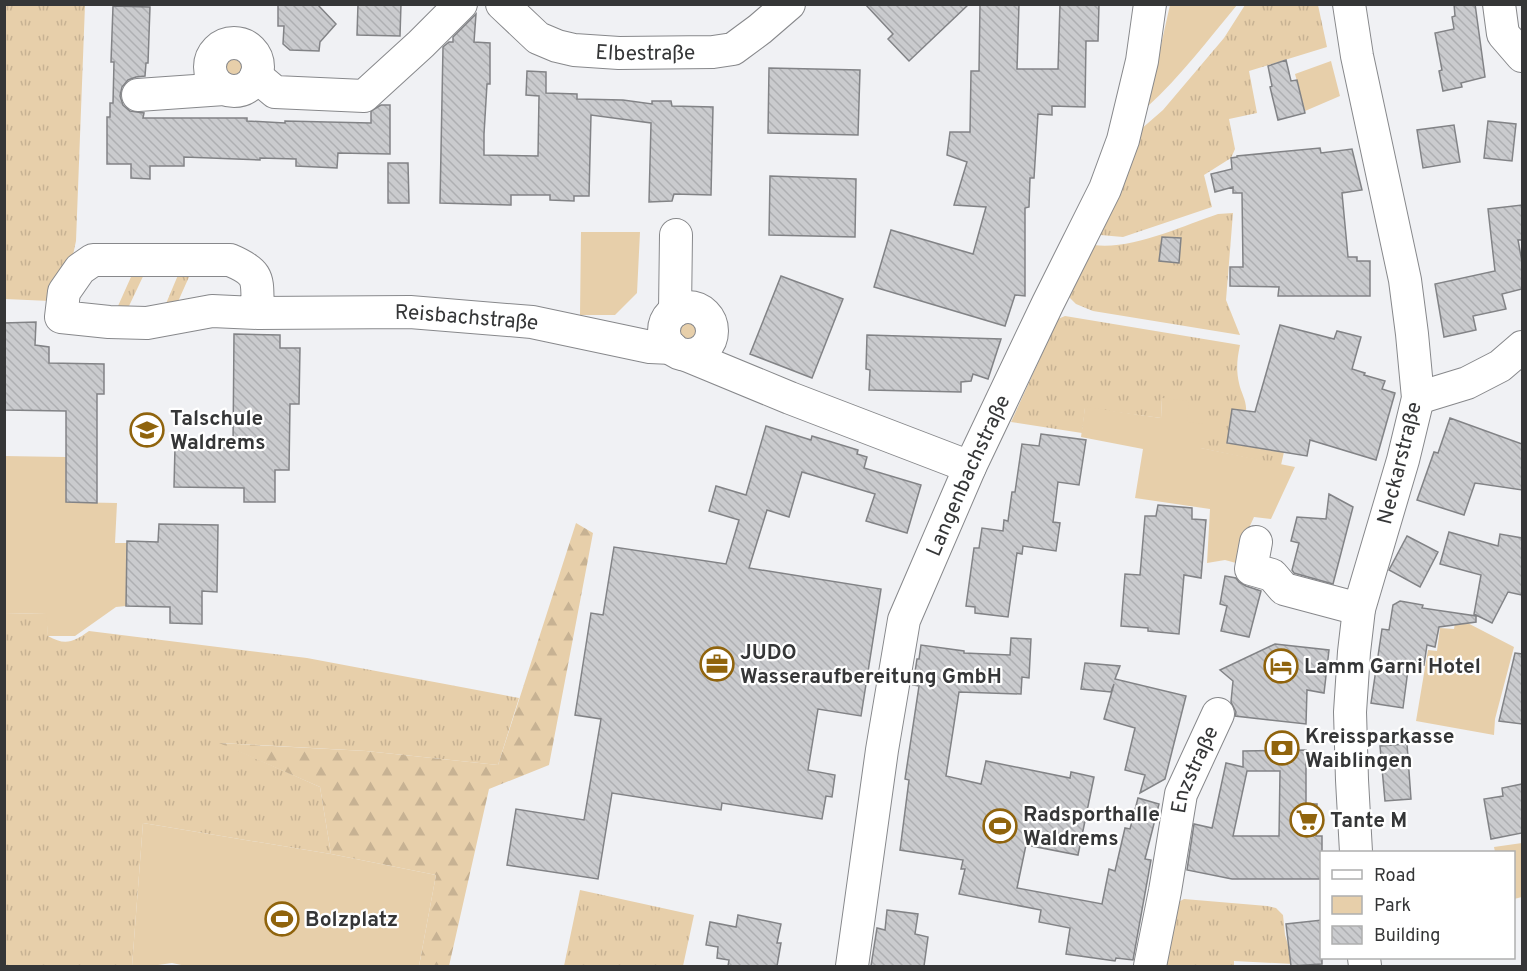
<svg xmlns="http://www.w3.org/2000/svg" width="1527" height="971" viewBox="0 0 1527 971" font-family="Overpass,sans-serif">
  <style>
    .grass { fill: url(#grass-tufts) }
    .forest { fill: url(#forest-firs) }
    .green { fill: #e7cfaa }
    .building { fill: url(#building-back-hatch); stroke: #828386; stroke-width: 1.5; fill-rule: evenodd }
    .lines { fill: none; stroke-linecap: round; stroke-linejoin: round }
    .minor-casing { stroke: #87888b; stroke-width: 34 }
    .minor { stroke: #fff; stroke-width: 32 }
    .labels { text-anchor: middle; stroke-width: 4.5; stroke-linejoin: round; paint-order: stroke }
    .street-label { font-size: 21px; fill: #353637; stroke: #fff }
    .poi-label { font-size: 21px; font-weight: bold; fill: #353637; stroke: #fff; text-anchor: start }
  </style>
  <defs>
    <pattern id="grass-tufts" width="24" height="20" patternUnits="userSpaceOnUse" patternTransform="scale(1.5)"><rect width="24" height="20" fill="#e7cfaa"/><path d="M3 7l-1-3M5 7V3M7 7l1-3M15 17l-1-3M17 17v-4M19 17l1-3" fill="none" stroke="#c7b293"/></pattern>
    <pattern id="forest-firs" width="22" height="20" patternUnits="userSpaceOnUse" patternTransform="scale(1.5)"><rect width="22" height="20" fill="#e7cfaa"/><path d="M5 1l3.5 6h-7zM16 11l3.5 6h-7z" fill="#c7b293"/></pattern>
    <pattern id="building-back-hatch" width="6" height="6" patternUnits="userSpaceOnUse" patternTransform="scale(1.5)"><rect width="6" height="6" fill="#cacbce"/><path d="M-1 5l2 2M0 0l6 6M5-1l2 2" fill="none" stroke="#aeafb2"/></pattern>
  </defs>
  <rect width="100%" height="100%" fill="#f0f1f4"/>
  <path class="grass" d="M5,5h80l-9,236 -6,28 -20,32 -45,-2z
    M1245,5h73l9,42 -78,24 8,42 -28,6 6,30 -4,9 -27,17 8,32 -89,30 -23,-2 28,-70 12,-35 23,-20 61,-72z
    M1233,213l-7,87 14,35 -147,-24 -17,-7 -7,-7 25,-52c38,5 88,-19 124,-31z
    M135,268h12l-18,38h-11z
    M181,268h12l-17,38h-11z
    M1065,316l175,29c-3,14 -4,25 -1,38 2,10 8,18 7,28l-14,-2 -5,34 57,9 -3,13 -81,-17 -13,-26 -25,-24 -1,20 -76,-10 -3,25 -71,-11 47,-103z
    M5,613l42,1 1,22c17,10 26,6 41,-5l218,27 212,40 -21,67 -132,-14 -145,-8 99,44 11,67 -188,-31 -11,143h-127z
    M580,890l114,25 -11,51h-119z
    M1184,899l83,7 9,2 7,7 2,20 9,29 -60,-3v5h-79l16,-60z"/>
  <path class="forest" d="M576,523l17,10 -44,232 -60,24 -40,177h-30l17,-91 -105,-21 -11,-67 -101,-44 147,8 132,14z"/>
  <path class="green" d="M1170,5h67c-29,35 -56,71 -90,102z
    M218 67a15 15 0 1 1 30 0a15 15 0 1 1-30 0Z
    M1331,61l9,35 -35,15 -10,-37z
    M581,232h59l-3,61 -22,22h-35z
    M685,316c19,1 22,21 6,30l-19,-12 1,-10z
    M1162,398l27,3 -2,21 18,2 -4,24 94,19 -24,52 -17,-2 -11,24 -7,22 -11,-3 -18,3 3,-54 -75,-11 8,-49 -62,-12 4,-30 76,11z
    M4,456l62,1v45l51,1 -2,40h12l-1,63 -10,1 -41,29h-27l-2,-22 -41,-1z
    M1456,617l58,30 -19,72 -1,16 -78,-14 12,-71 9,1 3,-23 14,1z
    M143,823l188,31 105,21 -17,91h-233l-14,-3 -21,3h-19z
    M1522,843v54l-8,2v-47h-19l-1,-5z"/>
  <path class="building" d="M278,4h39l19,20 -16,18 -1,9 -29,-1 -7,-6 1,-18h-6z
    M358,4h43l-1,32 -43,-1z
    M865,4h104l-60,57 -21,-22 5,-5z
    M980,4h39l-2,65h41l2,-65h39l-1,37h-12l-1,66 -33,-1v9l-14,-1 -4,64h-4l-1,29 -4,1v88l-10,-1 -10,31 -131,-39 17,-57 82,24 13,-47 -32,-2 13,-43 -20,-7 3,-23h20l1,-61h8z
    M1454,4h21l10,73 -24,6 1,4 -19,4 -4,-20 3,-1 -7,-37 19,-4 -2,-12 3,-1z
    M113,6l37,1 -2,56h-2l-1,13 -9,1 -8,3 -6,7 -2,9 3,9 7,6 14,2 -1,5h104v3l38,2v-2l86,2v-12l10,-6h9v49l-52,-1 -1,15 -41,-2v-7l-36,-1v2l-76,-3v9h-34v13l-19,-1v-14h-24v-47h3v-14h3l1,-41h-3z
    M476,14l-2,28 16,1v41h-3l-3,50v21l54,1 1,-60 -13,-1 1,-24 19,1v21l31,1v5l46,1 29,4v-3h19l1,5 41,1 -2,88 -37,-1 -2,7 -23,1 2,-79 -60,-8 -2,81h-15v5l-24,-1v-5h-39v10l-71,-2 3,-156 6,-5h4v-5z
    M1286,60l5,21 6,-1 8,33 -27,7 -8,-33 2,-1 -4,-20z
    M769,68l91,2 -2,65 -90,-2z
    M1488,121l28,3 -4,37 -28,-3z
    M1454,125l6,37 -37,6 -6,-38z
    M1320,148l1,5 31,-4 10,41 -20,3 6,64h9v4h13v35h-92l1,-9 -49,-1v-19h13l-1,-74h-9v-6l-18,5 -4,-18 21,-5 -1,-11 6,-1v-1z
    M388,163h20l1,40h-21z
    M770,176l86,3 -1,58 -86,-2z
    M1522,205v35h-4l4,22v27l-20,5 4,15 -33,7 3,14 -32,7 -9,-53 60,-13 -7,-62z
    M1162,237l19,1 -2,25 -20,-2z
    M781,276l62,23 -31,79 -62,-24z
    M36,322l-1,23 14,2v16l55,1v30h-7v109l-31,-1v-91l-62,-1v-87z
    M1280,325l54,14 3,-8 24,6 -9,32 13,4 -1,2 21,6 -3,8 13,4 -19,67 -66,-20 -3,16 -80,-13 5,-34 23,3z
    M234,334l46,1v13h20l-1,56h-9l-1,66h-14v32h-31v-14l-70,-1 1,-40 58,1z
    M867,335l134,4 -13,40 -15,-5 -2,7 -10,1v10l-92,-2 1,-20 -4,-1z
    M1450,418l72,26v46l-47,-7 -11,32 -47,-15 17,-48 4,1z
    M766,426l45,14 1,-4 46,14 -1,4 10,3 -3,11 57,17 -14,48 -41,-12 9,-27 -73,-22 -13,45 -22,-7 -18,58 132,21 -20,127 -43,-7 -10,61 27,5 -3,22 -6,-1 -4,23 -100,-16 -1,7 -109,-17 -14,86 -91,-14 9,-56 68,11 17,-101 -26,-4 16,-102 12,2 11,-68 112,17 13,-44 -30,-9 7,-25 30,9z
    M1041,434l45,6 -7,45 -21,-3 -5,40 7,1 -4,28 -33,-5 -1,8 -5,-1 -9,64 -33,-4v-6l-9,-1 8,-58h5l3,-20 21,3 1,-11 4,1 4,-29h3l7,-48 17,2z
    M1329,494l24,13 -20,77 -39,-11 -2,-3 7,-27 -8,-2 6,-24 29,2z
    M1158,505l34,3v11l14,1 -5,58 -17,-3 -5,59 -31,-3v-3l-27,-2 4,-52 15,1 5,-59h11z
    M159,524l59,1 -1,67 -15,-1v33l-32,-1v-16l-44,-1 1,-65 31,1z
    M1449,532l49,14 2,-12 22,4v57l-14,-3 -16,31 -18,-9 7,-39 -41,-11z
    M1407,536l31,16 -18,35 -31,-17z
    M1225,576l11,2 3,4 7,4 15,5 -12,46 -28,-6 6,-25 -7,-2z
    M1400,601l23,4 -1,3 54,8v6l-37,5 -4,20 -8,-2 -3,20 -15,-3 -6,46 -32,-5 11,-74 7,1 4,-25z
    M1011,638l20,1 -2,39 -7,-1 -1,17 -62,-2 -13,84 35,8 5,-23 84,17 1,-6 23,5 -16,78 -52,-10 -9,43 85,16 7,-35 6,2 10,-43 5,1 8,-31 21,6 -14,55 6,1 -18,100 -17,-2 -1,3 -49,-7 4,-26 -31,-6 2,-12 -82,-16 6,-25h-4l2,-9 -63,-10 9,-70 -4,-1 14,-93 -6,-1 4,-26h2l2,-14 43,6v2l46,2z
    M1275,644l54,6 -5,43 -17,-3 -1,34 -71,-8 1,-4 -5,-10 2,-21 -13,-11z
    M1515,653l7,1v70l-23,-3z
    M1085,663l35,3 -5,13 71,17 -21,83 -25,14 5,-18 -20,-5 10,-42 -31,-9 10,-35 -3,8 -30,-3z
    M1407,744l4,55 -26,2 -5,-55z
    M1306,750v54h11l-1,32h6v43h-90l-45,-9 7,-46 18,4 14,-65 17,4v-16zM1247,771h33l-1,65h-46z
    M1522,784v49l-31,6 -7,-40 19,-3 -1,-8z
    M887,910l31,4 -3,20 13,3 -4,29h-53l6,-38 8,2z
    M738,915l43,9 -4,19h4l-4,23h-49l1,-6 -12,-2 1,-11 -12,-2 4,-23 26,5z
    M1322,920v44l-31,2 -5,-42z"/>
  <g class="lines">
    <defs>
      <g id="minor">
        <path id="s1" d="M502,4l36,34 19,8 17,4 45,3 94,-1 20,-3 27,-20 29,-25"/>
        <path d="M1349,4l8,52 48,224 7,54 6,64 -15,62 -44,149 -5,43 -4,60 2,68 4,72"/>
        <path d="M1499,4l4,30 19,22"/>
        <circle cx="234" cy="67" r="24"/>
        <path d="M256,76l19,16 89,4 57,-52 40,-40"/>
        <path d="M138,95l86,-6"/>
        <circle cx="688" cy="331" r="24"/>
        <path d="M675,311l1,-76"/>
        <path id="s2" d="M258,313c-2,-33 5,-39 -28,-53h-137l-13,9 -16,23 -3,25 48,5 38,1 65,-12 46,2 152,-1 122,10 118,25 22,1"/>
        <path d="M686,355l104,43 180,69"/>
        <path d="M1418,398l49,-15 33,-17 22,-19"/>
        <path d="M1256,542l-5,27 21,6 12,14 75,20"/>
        <path d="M1364,958l1,8"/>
        <path id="s3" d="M852,966l30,-216 22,-130 66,-153 78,-164 57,-114 18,-49 19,-79 8,-57"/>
        <path id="s4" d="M1150,966l15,-75 16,-97 37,-80"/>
      </g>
    </defs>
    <use href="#minor" class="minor-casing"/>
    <use href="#minor" class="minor"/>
  </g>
  <defs>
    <symbol id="school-ring" viewBox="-11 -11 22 22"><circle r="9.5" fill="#fff" stroke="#90640d" stroke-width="1.5"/><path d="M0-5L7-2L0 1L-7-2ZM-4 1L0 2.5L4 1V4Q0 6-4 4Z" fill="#90640d"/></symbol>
    <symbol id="office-ring" viewBox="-11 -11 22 22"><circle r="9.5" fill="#fff" stroke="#90640d" stroke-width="1.5"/><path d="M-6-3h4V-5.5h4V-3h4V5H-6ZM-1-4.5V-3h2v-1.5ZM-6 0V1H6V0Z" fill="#90640d"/></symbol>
    <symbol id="hotel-ring" viewBox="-11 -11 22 22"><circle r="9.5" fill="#fff" stroke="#90640d" stroke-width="1.5"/><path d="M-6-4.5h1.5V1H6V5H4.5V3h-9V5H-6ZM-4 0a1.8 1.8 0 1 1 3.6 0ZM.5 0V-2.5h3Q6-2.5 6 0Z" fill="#90640d"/></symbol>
    <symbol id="bank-ring" viewBox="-11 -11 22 22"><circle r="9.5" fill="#fff" stroke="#90640d" stroke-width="1.5"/><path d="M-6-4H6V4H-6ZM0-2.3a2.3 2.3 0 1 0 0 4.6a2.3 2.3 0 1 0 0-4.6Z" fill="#90640d"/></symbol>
    <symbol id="supermarket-ring" viewBox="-11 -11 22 22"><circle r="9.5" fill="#fff" stroke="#90640d" stroke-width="1.5"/><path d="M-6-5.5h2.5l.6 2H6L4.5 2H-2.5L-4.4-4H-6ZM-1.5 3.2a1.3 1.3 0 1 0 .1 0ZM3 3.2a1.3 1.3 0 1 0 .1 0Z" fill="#90640d"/></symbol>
    <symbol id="stadium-ring" viewBox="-11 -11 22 22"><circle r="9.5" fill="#fff" stroke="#90640d" stroke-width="1.5"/><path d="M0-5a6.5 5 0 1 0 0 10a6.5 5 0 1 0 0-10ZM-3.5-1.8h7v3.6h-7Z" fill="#90640d"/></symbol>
  </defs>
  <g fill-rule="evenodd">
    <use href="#school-ring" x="128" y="411" width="38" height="38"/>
    <use href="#office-ring" x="698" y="645" width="38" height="38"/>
    <use href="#hotel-ring" x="1262" y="647" width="38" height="38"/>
    <use href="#bank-ring" x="1263" y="729" width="38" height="38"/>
    <use href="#supermarket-ring" x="1288" y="801" width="38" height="38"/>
    <use href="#stadium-ring" x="981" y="807" width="38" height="38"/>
    <use href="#stadium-ring" x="263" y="900" width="38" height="38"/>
  </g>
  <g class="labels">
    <g class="street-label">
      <text dy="7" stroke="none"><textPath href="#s1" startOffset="159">Elbestraße</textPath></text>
      <text dy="7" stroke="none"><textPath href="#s2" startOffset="680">Reisbachstraße</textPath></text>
      <text transform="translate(1399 463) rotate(-76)" y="7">Neckarstraße</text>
      <text dy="7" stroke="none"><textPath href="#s3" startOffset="508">Langenbachstraße</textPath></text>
      <text dy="7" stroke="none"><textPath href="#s4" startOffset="202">Enzstraße</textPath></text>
    </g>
    <g class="poi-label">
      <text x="170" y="425">Talschule<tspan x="170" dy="24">Waldrems</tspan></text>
      <text x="740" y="659">JUDO<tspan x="740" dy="24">Wasseraufbereitung GmbH</tspan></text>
      <text x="1304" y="673">Lamm Garni Hotel</text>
      <text x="1305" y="743">Kreissparkasse<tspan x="1305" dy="24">Waiblingen</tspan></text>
      <text x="1023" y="821">Radsporthalle<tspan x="1023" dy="24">Waldrems</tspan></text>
      <text x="1330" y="827">Tante M</text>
      <text x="305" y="926">Bolzplatz</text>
    </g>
  </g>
  <rect width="1527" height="971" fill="none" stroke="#353637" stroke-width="12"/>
  <rect x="1320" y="851" width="195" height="108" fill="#ffffff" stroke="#aeafaf" stroke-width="1.5"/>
  <rect x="1332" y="870" width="30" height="9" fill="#ffffff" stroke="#aeafaf" stroke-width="1.5"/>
  <text x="1374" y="881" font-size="18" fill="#353637">Road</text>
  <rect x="1332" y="896" width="30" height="18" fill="#e7cfaa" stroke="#aeafaf" stroke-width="1.5"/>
  <text x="1374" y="911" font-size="18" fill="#353637">Park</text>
  <rect x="1332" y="926" width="30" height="18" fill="url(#building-back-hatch)" stroke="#aeafaf" stroke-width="1.5"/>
  <text x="1374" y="941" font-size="18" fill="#353637">Building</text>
</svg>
